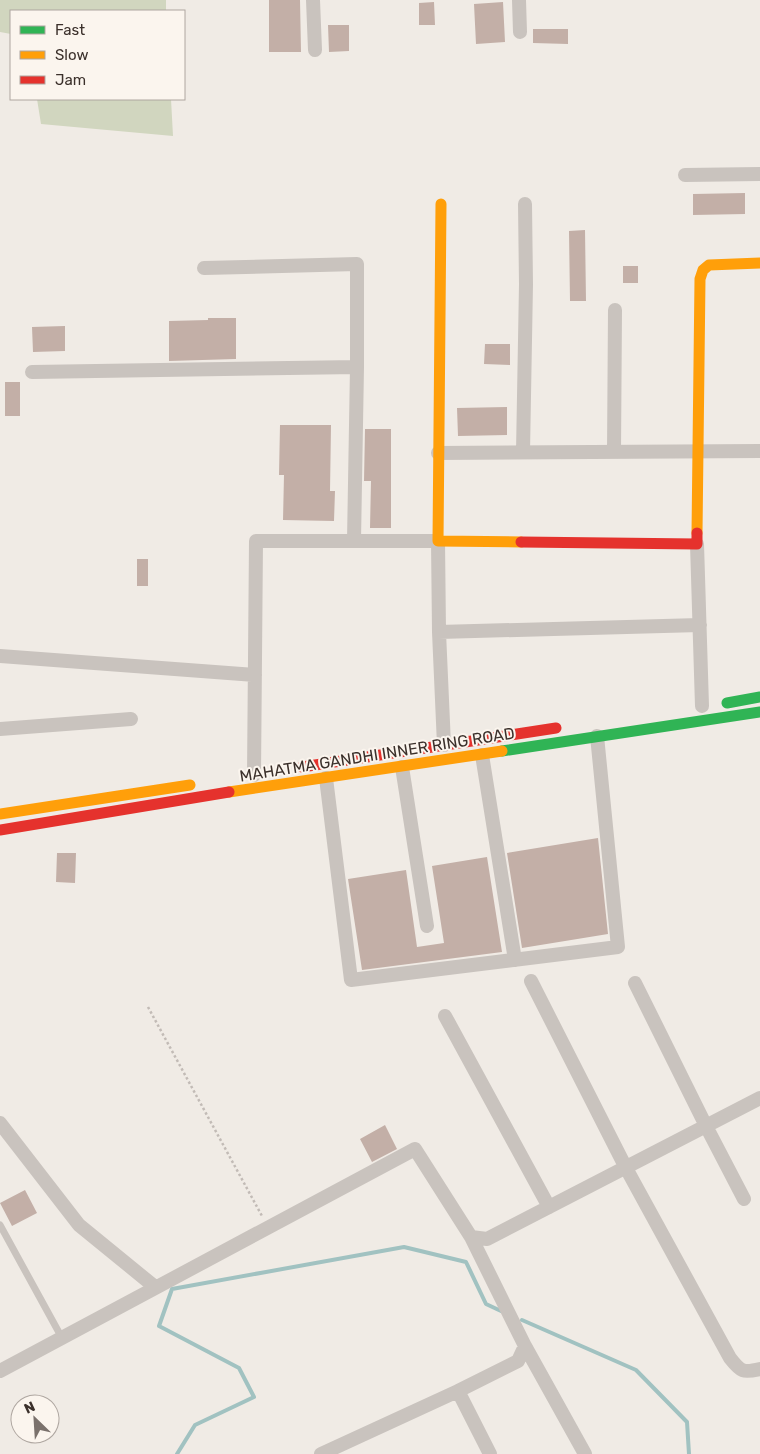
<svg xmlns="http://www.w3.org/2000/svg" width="760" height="1454" viewBox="0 0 760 1454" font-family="Rubik,sans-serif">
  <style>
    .green { fill: #d1d6bf }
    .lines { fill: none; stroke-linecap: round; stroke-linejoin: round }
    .stream { stroke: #a1c2c1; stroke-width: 4 }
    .building { fill: #c3afa7 }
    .path { stroke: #c2bbb6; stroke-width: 2.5; stroke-dasharray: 2.5 2.5; stroke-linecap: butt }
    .lane { stroke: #c9c3be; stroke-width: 7 }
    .street { stroke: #c9c3be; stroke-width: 14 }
    .fast { stroke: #30b455; stroke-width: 11 }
    .slow { stroke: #ff9f0a; stroke-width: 11 }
    .jam { stroke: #e5322d; stroke-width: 11 }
    .labels { text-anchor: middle; stroke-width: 4; stroke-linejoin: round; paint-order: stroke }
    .street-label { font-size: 16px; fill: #3b302b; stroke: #fbf5ee }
  </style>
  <rect width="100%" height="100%" fill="#f0ebe5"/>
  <path class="green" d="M0,0h166v11h-155v23l-11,-2z
    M37,99h134l2,37 -132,-12z"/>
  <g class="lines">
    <path class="stream" d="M522,1320l114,50 51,52 2,32
      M177,1454l18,-29 59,-28 -15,-29 -80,-42 13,-37 232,-42 62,15 20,42 15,7"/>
  </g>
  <path class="building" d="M269,0h31l1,52h-32z
    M434,2l1,23h-16v-22z
    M503,2l2,40 -29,2 -2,-40z
    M328,25h21v26l-20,1z
    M533,29h35v15l-35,-1z
    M745,193v21l-52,1v-21z
    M585,230l1,71h-16l-1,-70z
    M623,266h15v17h-15z
    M208,318h28v41l-67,2v-40l39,-1z
    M65,326v25l-32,1 -1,-25z
    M485,344h25v21l-26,-1z
    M5,382h15v34h-15z
    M507,407v28l-49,1 -1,-28z
    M280,425h51l-1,66h5l-1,30 -51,-1 1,-45h-5z
    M365,429h26v99h-21l1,-47h-7z
    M137,559h11v27h-11z
    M598,838l10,96 -86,14 -15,-95z
    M57,853h19l-1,30 -19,-1z
    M487,857l15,95 -140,18 -14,-91 58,-9 11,77 27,-4 -12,-77z
    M385,1125l12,24 -25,13 -12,-23z
    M25,1190l12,23 -25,13 -12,-23z"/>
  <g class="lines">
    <path class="path" d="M148,1007l114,209"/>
    <path class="lane" d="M0,1225l62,113"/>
    <path class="street" d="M313,0l2,50
      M519,0l1,32
      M685,175l75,-1
      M204,268l153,-4v103
      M32,372l325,-5 -3,174
      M523,452l3,-168 -1,-80
      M614,452l1,-142
      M438,453l322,-2
      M697,544l5,162
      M439,632l261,-7
      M0,656l255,19
      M0,729l131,-10
      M482,755l33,205
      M402,767l25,159
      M254,775l2,-234h182l1,91 5,113
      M326,778l25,202 267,-33 -21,-211
      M531,981l95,187 104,190c11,14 13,15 30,11
      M635,983l71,143 38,73
      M445,1016l104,191
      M0,1123l79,102 76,62
      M471,1237l54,109 -7,15 -60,30 32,63
      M525,1346l60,108
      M0,1371l415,-222 56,88 16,2 273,-141
      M321,1454l137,-63"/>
    <path class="fast" d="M727,703l33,-6
      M502,751l258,-39"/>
    <path class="slow" d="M441,204l-3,337 83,1
      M697,533l3,-254 3,-9 6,-5 51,-2
      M229,792l273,-41
      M0,814l190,-29"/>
    <path class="jam" d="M521,542l176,2v-11
      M302,767l254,-39
      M0,830l229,-38"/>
  </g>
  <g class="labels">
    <g class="street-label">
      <text transform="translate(377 754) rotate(-9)" y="6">MAHATMA GANDHI INNER RING ROAD</text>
    </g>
  </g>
  <rect x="10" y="10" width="175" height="90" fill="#fbf5ee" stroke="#aea6a0"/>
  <rect x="20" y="26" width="25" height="8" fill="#30b455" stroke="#aea6a0"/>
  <text x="55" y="35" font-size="15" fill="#3b302b">Fast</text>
  <rect x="20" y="51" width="25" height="8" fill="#ff9f0a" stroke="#aea6a0"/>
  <text x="55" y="60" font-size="15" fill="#3b302b">Slow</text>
  <rect x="20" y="76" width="25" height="8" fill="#e5322d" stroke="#aea6a0"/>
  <text x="55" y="85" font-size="15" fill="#3b302b">Jam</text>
  <g transform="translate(35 1419) rotate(335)"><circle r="24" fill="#fbf5ee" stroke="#aea6a0"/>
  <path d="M0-4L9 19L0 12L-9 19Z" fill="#7a716c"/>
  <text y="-8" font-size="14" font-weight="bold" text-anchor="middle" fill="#3b302b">N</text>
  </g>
</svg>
